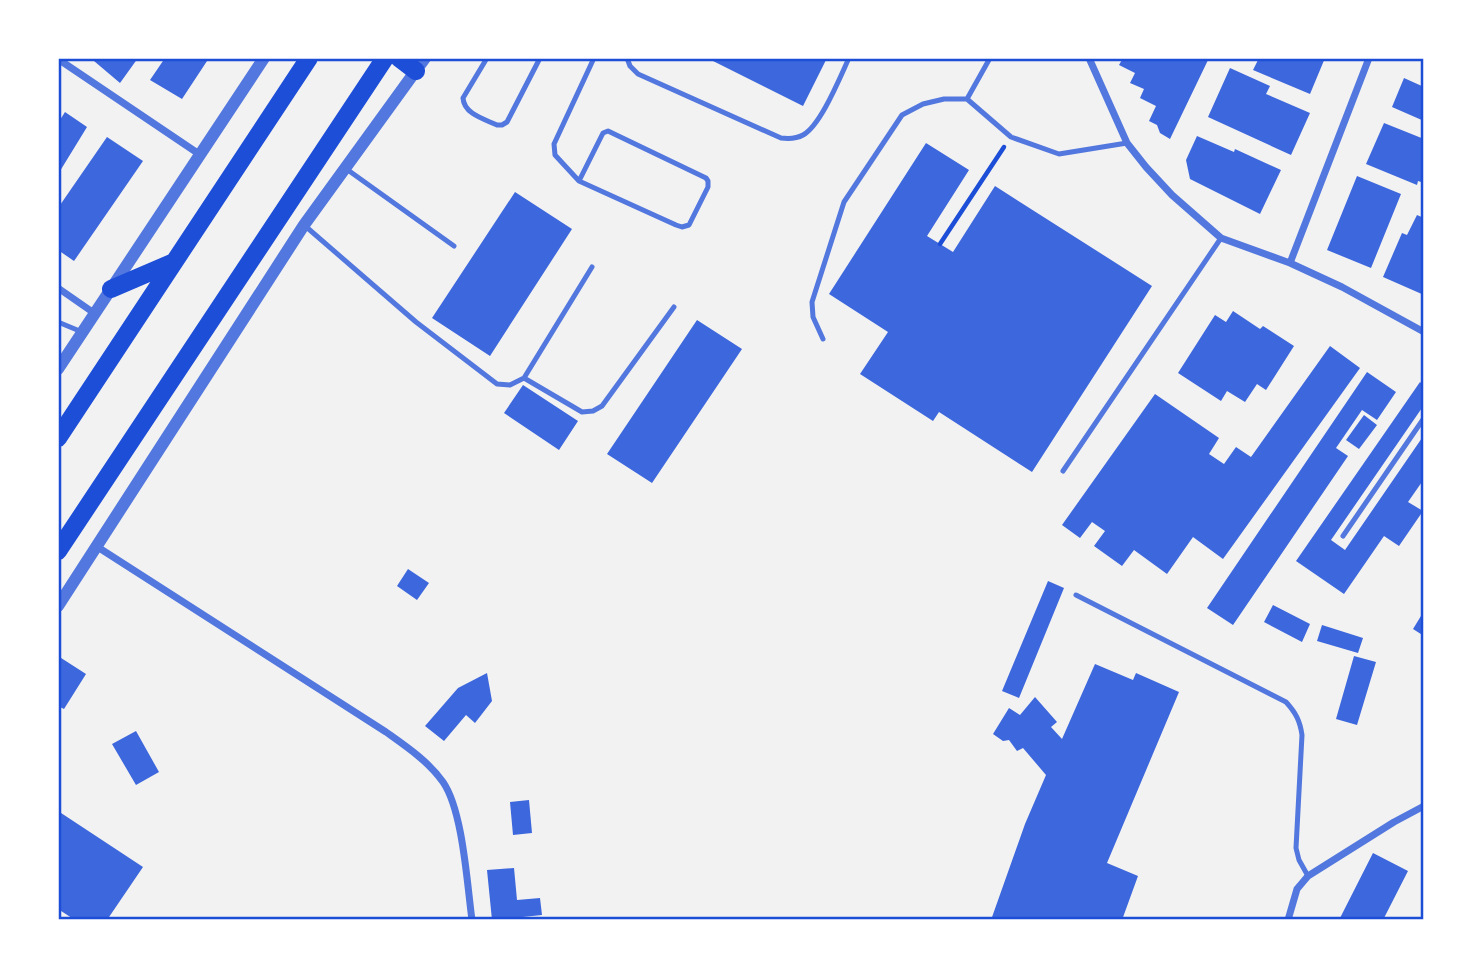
<svg xmlns="http://www.w3.org/2000/svg" width="1482" height="978" viewBox="0 0 1482 978" font-family="Helvetica,sans-serif">
  <style>
    .building { fill: #3d67dc }
    .lines { fill: none; stroke-linecap: round; stroke-linejoin: round }
    .path { stroke: #1d4ed8; stroke-width: 4.5 }
    .service { stroke: #5277de; stroke-width: 5 }
    .minor { stroke: #5277de; stroke-width: 7 }
    .tertiary { stroke: #5277de; stroke-width: 12 }
    .primary { stroke: #1d4ed8; stroke-width: 18 }
    .neatline { fill: none; stroke: #1d4ed8; stroke-width: 2.5 }
  </style>
  <rect width="100%" height="100%" fill="#f2f2f2"/>
  <path class="building" d="M96,58h42l-18,25 -26,-22z
    M165,58h44l-27,41 -32,-19z
    M707,58h120l-24,48z
    M1123,58h86l-39,81 -10,-6 -3,-8 -8,-4 7,-15 -16,-8 4,-9 -14,-6 5,-10 -16,-8z
    M1259,58h66l-15,36 -57,-24z
    M1230,68l40,18 -4,8 44,19 -19,42 -83,-38z
    M1404,78l20,9v34l-32,-14z
    M65,112l22,15 -27,44 -2,-2v-46z
    M1384,123l40,16v44l-6,-2 -1,4 -51,-21z
    M1197,136l37,16 1,-3 46,21 -21,44 -70,-35 -4,-19z
    M107,137l36,24 -69,100 -16,-11v-42z
    M926,143l43,27 -42,66 26,16 42,-66 157,100 -120,186 -93,-60 -6,9 -73,-47 28,-42 -59,-38z
    M1357,176l44,18 -30,74 -44,-18z
    M515,192l57,37 -82,127 -58,-38z
    M1417,215l7,3v77l-41,-18 19,-44 5,2z
    M1233,311l27,18 3,-3 31,20 -28,44 -9,-6 -12,18 -18,-11 -6,10 -43,-28 37,-58 11,7z
    M697,320l45,29 -90,134 -45,-29z
    M1330,346l30,22 -137,191 -30,-22 -26,37 -33,-24 -12,16 -28,-20 11,-15 -13,-9 -12,16 -18,-13 93,-131 64,44 -10,16 15,10 12,-17 15,10z
    M1367,372l29,20 -19,28 -15,-10 -26,38 12,8 -115,169 -26,-17z
    M1420,382l4,3v20l-93,135 14,10 79,-115v44l-16,23 15,9 -24,35 -15,-10 -40,58 -48,-33z
    M523,385l55,36 -19,29 -55,-37z
    M1364,415l13,10 -18,24 -13,-9z
    M408,569l21,14 -12,17 -20,-14z
    M1048,581l16,7 -45,110 -17,-7z
    M1273,605l37,19 -8,18 -38,-20z
    M1424,611v25l-11,-7z
    M1322,625l41,13 -5,15 -41,-12z
    M58,656l28,18 -22,35 -6,-3z
    M1354,656l22,6 -19,63 -21,-6z
    M1095,664l38,16 3,-7 43,19 -72,171 31,13 -16,44h-131l34,-96 21,-49 -23,-27 -6,3 -8,-11 -6,1 -10,-7 16,-26 11,7 15,-18 22,25 -6,5 11,12z
    M487,673l5,28 -17,22 -9,-8 -22,26 -19,-15 33,-38z
    M136,731l23,41 -23,13 -24,-41z
    M529,800l3,33 -19,2 -3,-33z
    M58,811l85,56 -36,53h-32l-17,-11z
    M1373,853l35,18 -24,47 4,2h-49z
    M514,868l3,32 23,-2 2,17 -50,5 -5,-50z"/>
  <g class="lines">
    <path class="path" d="M940,244l64,-97"/>
    <path class="service" d="M487,58l-24,40c1,16 21,21 34,27h5l5,-3 33,-64
      M627,58l3,8 8,8 143,64c8,1 15,1 22,-3 18,-10 37,-58 46,-77
      M990,58l-23,41 44,38 48,17 68,-11
      M345,168l109,78
      M579,181l24,-48 5,-2 98,47 2,3v6l-19,38 -7,2 -6,-2 -97,-44 -24,-26 -1,-11 40,-86
      M304,225l112,97 81,62 13,1 14,-7 68,-111
      M58,322l24,10
      M823,339l-10,-22 -1,-15 32,-100 58,-87 21,-11 21,-5h23
      M524,378l58,34 11,-1 9,-5 72,-99
      M1063,471l158,-233
      M1343,536l81,-118
      M1076,595l210,107c10,11 14,19 16,33l-6,113 3,12 9,16"/>
    <path class="minor" d="M1089,58l38,85 19,24 26,28 49,43 69,25 52,24 82,45
      M58,59l141,95
      M1290,263l79,-205
      M58,288l36,25
      M96,546l290,186c21,15 42,29 57,50 20,29 24,102 29,138
      M1288,920l9,-31 11,-13 86,-54 30,-16"/>
    <path class="tertiary" d="M58,369l206,-311
      M58,606l246,-381 121,-167"/>
    <path class="primary" d="M399,58l17,13
      M111,289l63,-27
      M58,438l251,-380
      M58,551l327,-493"/>
  </g>
  <rect width="1482" height="978" fill="none" stroke="#ffffff" stroke-width="119"/>
  <rect x="60" y="60" width="1362" height="858" class="neatline"/>
</svg>
